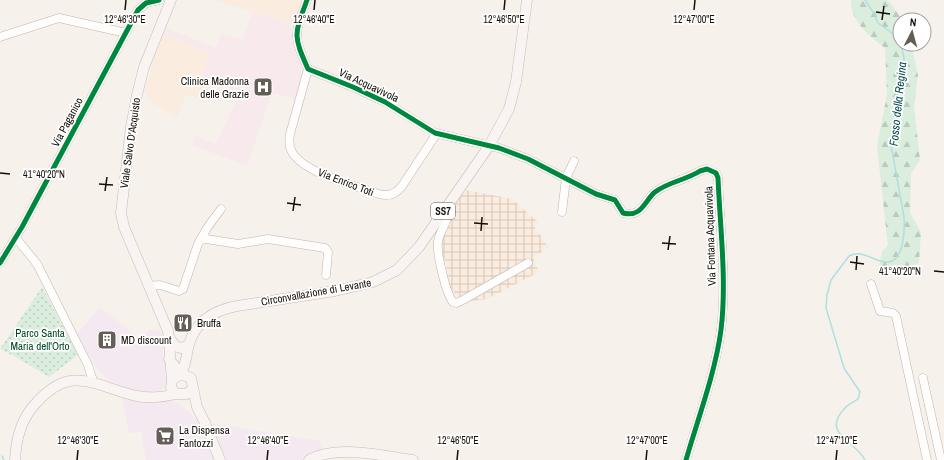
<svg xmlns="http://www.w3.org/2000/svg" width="944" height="460" viewBox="0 0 944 460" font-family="'Archivo Narrow',sans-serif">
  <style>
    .commercial { fill: #f4e9f1 }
    .industrial { fill: url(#industrial-grid) }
    .built { fill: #faecde }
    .medical { fill: #f8e9ed }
    .forest { fill: url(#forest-firs) }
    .park { fill: url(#park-dots) }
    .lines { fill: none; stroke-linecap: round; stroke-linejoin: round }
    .stream { stroke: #aee0df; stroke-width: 1.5 }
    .minor-casing { stroke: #bcb6b0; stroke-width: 9 }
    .major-casing { stroke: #c4bbb6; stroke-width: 11 }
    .minor { stroke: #fefdfc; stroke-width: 8 }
    .major { stroke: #f9f4f2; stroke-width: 10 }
    .cycleway-casing { stroke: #fff; stroke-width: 8 }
    .cycleway { stroke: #00873e; stroke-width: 5 }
    .ticks { fill: none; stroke: #150f08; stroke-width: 1.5 }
    .labels { text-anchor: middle; stroke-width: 3.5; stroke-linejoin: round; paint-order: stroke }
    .shield { fill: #fff; stroke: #5b5752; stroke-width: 1 }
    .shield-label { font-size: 10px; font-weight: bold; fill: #150f08 }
    .poi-label { font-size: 11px; fill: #150f08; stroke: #fff; text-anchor: start }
    .street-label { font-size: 11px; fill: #150f08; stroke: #fff }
    .park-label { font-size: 11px; fill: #014729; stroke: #fff }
    .water-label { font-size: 12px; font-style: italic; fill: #00484a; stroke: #fff }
    .ticks-label { font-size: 10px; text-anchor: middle; fill: #150f08; stroke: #fff; stroke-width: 3.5; stroke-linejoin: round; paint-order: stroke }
  </style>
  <defs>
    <pattern id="industrial-grid" width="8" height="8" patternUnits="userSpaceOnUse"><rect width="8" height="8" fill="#faecde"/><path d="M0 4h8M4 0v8" fill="none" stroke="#d5c9bd"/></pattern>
    <pattern id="forest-firs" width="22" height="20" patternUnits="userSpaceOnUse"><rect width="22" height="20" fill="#dbeddd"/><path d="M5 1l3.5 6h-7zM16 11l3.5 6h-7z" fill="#bbcabc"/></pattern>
    <pattern id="park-dots" width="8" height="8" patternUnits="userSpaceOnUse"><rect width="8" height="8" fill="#dbeddd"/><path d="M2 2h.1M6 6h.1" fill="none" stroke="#bbcabc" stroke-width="1.8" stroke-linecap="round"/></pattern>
  </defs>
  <rect width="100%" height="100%" fill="#f7f1eb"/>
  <path class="commercial" d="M100,307l40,32 10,-9h8l5,4v20l5,16 -2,16 -4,4 -12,2 -21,-3 -18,-7 -11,-10 -18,-27 -5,-11z
    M122,398l18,4 31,-1 9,3 18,17 122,20 4,17 -5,2h-173l-5,-28 -12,1z"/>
  <path class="industrial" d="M461,189l51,10 27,24 -5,3 14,21 -15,11 6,14 -52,27 -26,3 -13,-18 -2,-21 -7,-16 2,-12z"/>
  <path class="built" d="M215,0h89l-5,14 -5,2 -3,8z
    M163,35l47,18 -9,22 15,7 -7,20 -23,-8 -9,24 -29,-19 -3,-8 9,-34z"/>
  <path class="medical" d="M252,12l39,12 1,15 10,26 1,7 -8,27 -23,-6 -25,73 -55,-21 3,-9 21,8 24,-52 -39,-17 9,-22 -47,-18 3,-7 50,20 5,-15 22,7z"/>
  <path class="forest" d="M851,0h37l15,20h-3v24h11l7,31 -4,32 6,53 -9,14 -1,39 11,19 -2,31 -15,8 -25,-5 3,-15 6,-5 -11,-100 10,-51 -2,-47c-16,-12 -35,-27 -34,-48z"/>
  <path class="park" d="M42,287l36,68 -29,22 -33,-20 -16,-8z"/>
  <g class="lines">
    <path class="stream" d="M865,0l8,12 5,11 17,12 5,8
      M2,456l2,4
      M865,460c-9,-19 -45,-26 -20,-52 3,-4 9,-6 13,-9l2,-7 -16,-24 -18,-60 1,-13 4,-15 18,-24c14,-7 23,5 37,6 18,2 19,-33 18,-45l-13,-72 10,-51 3,-36 -3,-14"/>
    <defs>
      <path id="minor" d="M307,0c-13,35 -14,35 1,69l45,18 32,15 50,31 64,15 29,11 68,35 19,6 8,13c19,5 22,-13 32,-21 13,-10 31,-12 45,-21l7,-2 9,4 2,5c2,49 9,103 3,152 -6,44 -23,88 -35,130
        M0,37l59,-19 67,15
        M308,69l-18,65c-1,6 -1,13 2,18 13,22 64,34 87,42 10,3 17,0 23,-8l35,-53
        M446,206c6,11 -6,24 -8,35 -2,11 8,53 15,61l4,1 6,-3 65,-37
        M562,212l4,-34 8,-17
        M16,238l21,26 51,101 5,16
        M201,240l5,-1 32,5 30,-5 57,9 3,4 -2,23
        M0,263l22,-36 116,-217 8,-7 13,-3
        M871,284l9,27 13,2 3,3 31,144
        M149,286l11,-1 19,6 4,-2 15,-45 9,-16 14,-19
        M923,378l18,82"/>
      <path id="major" d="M171,0l-27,67 -7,28 -6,32 -10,86 3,14 44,104 4,49
        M169,337l6,9 6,2 8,-3
        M169,359l12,15c6,-12 5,-19 8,-30 7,-23 26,-34 48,-38l98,-15 38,-9 24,-12 22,-23 70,-101 20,-37 7,-27 11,-82
        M192,389l-5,5h-11l-5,-6 1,-8 9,-6 10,4 6,29 8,16 15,37
        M15,460c1,-22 6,-42 22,-58 36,-39 58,-15 100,-6 13,3 26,1 39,-2
        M309,460c27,-16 74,-4 104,0"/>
    </defs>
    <use href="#minor" class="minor-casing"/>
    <use href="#major" class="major-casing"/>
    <use href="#minor" class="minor"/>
    <use href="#major" class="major"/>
    <defs>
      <path id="cycleway" d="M307,0c-13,35 -14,35 1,69l45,18 32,15 50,31 64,15 29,11 68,35 19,6 8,13c19,5 22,-13 32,-21 13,-10 31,-12 45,-21l7,-2 9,4 2,5c2,49 9,103 3,152 -6,44 -23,88 -35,130
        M0,263l22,-36 116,-217 8,-7 13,-3"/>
    </defs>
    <use href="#cycleway" class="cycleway-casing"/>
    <use href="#cycleway" class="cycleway"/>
  </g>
  <path class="ticks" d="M125,10l1,-10M314,10l1,-10M504,10l1,-10M694,10l1,-10M876,12l14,2M882,20l2,-14M0,173l10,1M99,184l14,1M105,191l2,-14M287,203l14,2M293,211l2,-14M474,223l14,1M481,231l1,-14M662,243l14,1M668,250l2,-14M850,262l14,2M856,270l1,-14M934,271l10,1M77,460l1,-10M267,460l1,-10M457,460l1,-10M646,460l1,-10M836,460l1,-10"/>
  <defs>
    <symbol id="hospital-square" viewBox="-11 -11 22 22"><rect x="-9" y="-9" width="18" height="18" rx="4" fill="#645e57" stroke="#fff"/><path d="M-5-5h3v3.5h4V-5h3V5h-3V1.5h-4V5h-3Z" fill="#fff"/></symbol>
    <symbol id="restaurant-square" viewBox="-11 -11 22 22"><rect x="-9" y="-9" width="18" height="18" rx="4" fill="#645e57" stroke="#fff"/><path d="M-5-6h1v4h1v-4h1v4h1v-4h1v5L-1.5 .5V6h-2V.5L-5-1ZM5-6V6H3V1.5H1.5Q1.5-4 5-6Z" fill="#fff"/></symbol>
    <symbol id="building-square" viewBox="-11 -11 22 22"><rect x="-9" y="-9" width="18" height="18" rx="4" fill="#645e57" stroke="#fff"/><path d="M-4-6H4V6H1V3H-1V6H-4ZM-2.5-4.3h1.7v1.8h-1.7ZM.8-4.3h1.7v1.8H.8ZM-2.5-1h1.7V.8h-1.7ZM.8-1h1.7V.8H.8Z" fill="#fff"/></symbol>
    <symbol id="supermarket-square" viewBox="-11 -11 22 22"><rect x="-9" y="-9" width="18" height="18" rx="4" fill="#645e57" stroke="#fff"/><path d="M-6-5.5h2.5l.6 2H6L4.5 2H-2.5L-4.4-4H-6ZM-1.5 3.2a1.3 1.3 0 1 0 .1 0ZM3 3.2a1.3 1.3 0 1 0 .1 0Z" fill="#fff"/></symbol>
  </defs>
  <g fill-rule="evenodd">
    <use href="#hospital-square" x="252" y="76" width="22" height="22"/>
    <use href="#restaurant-square" x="172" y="312" width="22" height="22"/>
    <use href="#building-square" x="96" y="329" width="22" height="22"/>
    <use href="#supermarket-square" x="154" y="425" width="22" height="22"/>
  </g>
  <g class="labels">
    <rect class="shield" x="431" y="203" width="24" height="16" rx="3"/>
    <g class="shield-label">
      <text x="443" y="215">SS7</text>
    </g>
    <g class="poi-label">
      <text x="249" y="85" text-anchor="end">Clinica Madonna<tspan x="249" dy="13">delle Grazie</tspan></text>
      <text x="197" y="327">Bruffa</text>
      <text x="121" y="344">MD discount</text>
      <text x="179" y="434">La Dispensa<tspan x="179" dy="13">Fantozzi</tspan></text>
    </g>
    <g class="street-label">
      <text transform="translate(369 85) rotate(25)" y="4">Via Acquavivola</text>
      <text transform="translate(67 122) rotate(-62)" y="4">Via Paganico</text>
      <text transform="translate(130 143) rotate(-82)" y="4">Viale Salvo D'Acquisto</text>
      <text transform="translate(346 182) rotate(21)" y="4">Via Enrico Toti</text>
      <text transform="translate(710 236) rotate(-92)" y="4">Via Fontana Acquavivola</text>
      <text transform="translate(316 292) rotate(-10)" y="4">Circonvallazione di Levante</text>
    </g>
    <g class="park-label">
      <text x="40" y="337">Parco Santa<tspan x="40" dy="13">Maria dell'Orto</tspan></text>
    </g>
    <g class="water-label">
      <text transform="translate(898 104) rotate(-84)" y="4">Fosso della Regina</text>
    </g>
  </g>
  <g class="ticks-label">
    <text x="125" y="23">12°46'30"E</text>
    <text x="314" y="23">12°46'40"E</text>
    <text x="504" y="23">12°46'50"E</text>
    <text x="694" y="23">12°47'00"E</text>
    <text x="44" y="178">41°40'20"N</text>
    <text x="900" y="275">41°40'20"N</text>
    <text x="78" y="444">12°46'30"E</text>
    <text x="268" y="444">12°46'40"E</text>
    <text x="458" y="444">12°46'50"E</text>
    <text x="647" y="444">12°47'00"E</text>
    <text x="837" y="444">12°47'10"E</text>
  </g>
  <g transform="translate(912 32) rotate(6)"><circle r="19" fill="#ffffff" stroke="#a19f9c"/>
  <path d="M0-3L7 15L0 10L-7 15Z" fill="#645e57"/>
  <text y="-6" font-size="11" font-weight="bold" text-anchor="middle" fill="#150f08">N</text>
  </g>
</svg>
